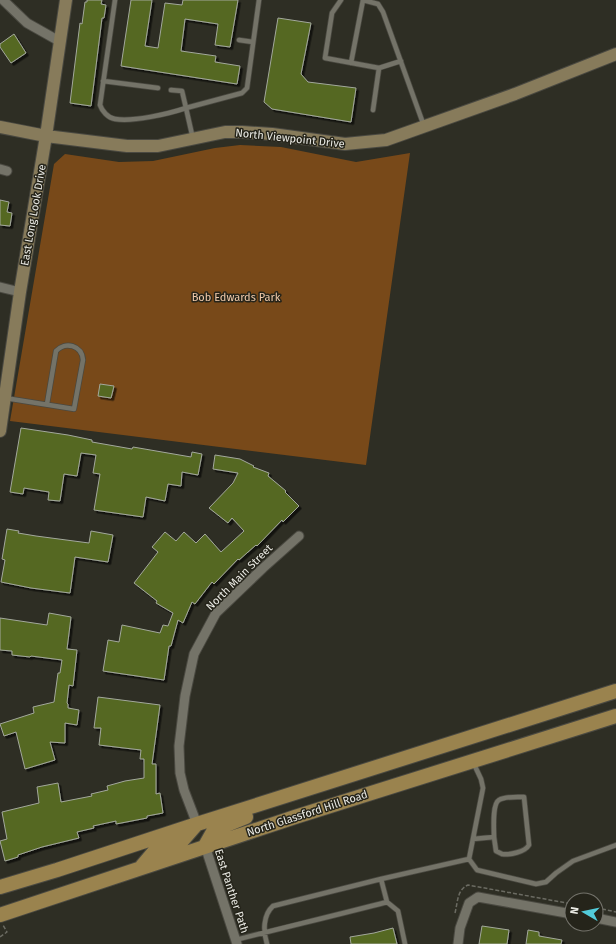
<svg xmlns="http://www.w3.org/2000/svg" width="616" height="944" viewBox="0 0 616 944" font-family="'Fira Sans',sans-serif">
  <style>
    .green { fill: #784919 }
    .building { fill: #546821; stroke: #a3a89c; filter: url(#shadow) }
    .lines { fill: none; stroke-linecap: round; stroke-linejoin: round }
    .lane-casing { stroke: #4a4941; stroke-width: 6 }
    .street-casing { stroke: #4a4941; stroke-width: 11 }
    .secondary-casing { stroke: #4a4941; stroke-width: 14 }
    .primary-casing { stroke: #4a4941; stroke-width: 16 }
    .path { stroke: #6b6b62; stroke-width: 1.5; stroke-dasharray: 4 2; stroke-linecap: butt }
    .lane { stroke: #747368; stroke-width: 4.5 }
    .street { stroke: #747368; stroke-width: 9 }
    .secondary { stroke: #877b5b; stroke-width: 12 }
    .primary { stroke: #9a834e; stroke-width: 14 }
    .labels { text-anchor: middle; stroke-width: 3; stroke-linejoin: round; paint-order: stroke }
    .street-label { font-size: 11px; fill: #eaeae4; stroke: #25241a }
    .park-label { font-size: 11px; fill: #f2cbab; stroke: #25241a }
  </style>
  <defs>
    <filter id="shadow"><feDropShadow dx="2.5" dy="2.5" stdDeviation="0" flood-color="#0009"/></filter>
  </defs>
  <rect width="100%" height="100%" fill="#2e2e24"/>
  <path class="green" d="M240,145l41,2 75,15 54,-9 -44,312 -356,-44 44,-257 11,-10 54,8 34,-1 62,-13z"/>
  <path class="building" d="M87,0h15l-1,4 5,1 -2,13h-2l-11,88 -21,-3 10,-80 2,1 3,-22h2z
    M131,0h21l-7,46 13,2 7,-45 17,2 1,-5h55l-8,47 -15,-2 3,-21 -33,-5 -4,32 35,5 -1,6 25,4 -3,18 -116,-18z
    M278,18l33,5 -10,51 7,8 48,6 -5,34 -79,-13 -8,-7z
    M14,34l12,19 -15,10 -11,-16v-3z
    M0,200l9,2 -2,10 5,1 -2,13 -10,-1z
    M100,384l14,2 -3,12 -13,-2z
    M21,428l47,7 24,5v2l40,7 1,-2 58,10 1,-5 10,2 -4,21 -16,-3 -1,14 -13,-2 -3,17 -19,-4 -3,20 -49,-7 6,-36 -7,-1 3,-18 -15,-2 -4,23 -13,-2 -4,27 -12,-1 1,-8 -25,-4 -1,6 -13,-2z
    M215,455l25,4 14,7 -1,1 16,6 -1,3 18,15 -1,1 14,14 -16,16 -1,-2 -25,26 -1,-1 -17,15 -1,-1 -24,25 -2,-2 -17,22 -3,-2 -9,21 -5,-3 -7,26h-2l-5,34 -61,-9 5,-31 11,2 3,-17 38,8 3,-8 5,1 5,-13 -17,-10 1,-2 -23,-18 24,-31 -6,-5 13,-15 11,9 8,-9 12,11 9,-9 16,18 23,-21 -12,-13 -4,5 -19,-15 24,-25 5,-10 -25,-4z
    M7,529l12,2 -1,2 18,3 53,7 2,-12 22,4 -5,27 -33,-5 -5,36 -39,-5 -30,-6 4,-22 -3,-1z
    M49,613l22,4 -4,32 10,1 -4,36 -4,-1 -2,18 1,1v4l11,2 -2,15 -12,-2v20l-15,-1 5,18 -30,9 -9,-37 -12,4 -4,-12 34,-11 -1,-6 21,-5 4,-29h2l2,-13 -31,-4 -1,1 -18,-2v-4l-12,-1v-32l47,7z
    M98,697l62,8 -8,59h4v30l4,-1 3,20 -16,3v2l-31,6v-3l-23,5 1,2 -17,4 2,6 -37,9 -24,8v2l-13,4 -5,-20 7,-2 -5,-27 37,-9 -2,-16 21,-4 3,19 31,-6 -1,-2 17,-4 -1,-4 18,-5 19,-3v-19h-4l1,-9 -42,-5 2,-17h-7z
    M482,926l27,4 -2,14h-28z
    M393,928l4,16h-46l-1,-7 24,-4z
    M528,930l11,2v4l23,4 -1,4h-35z"/>
  <g class="lines">
    <defs>
      <path id="lane" d="M115,0l-15,105c2,6 8,13 15,14 18,3 53,-5 71,-11l7,31
        M341,0l-9,13 -7,45 54,10 22,-7
        M363,0l15,4 5,8 41,114
        M239,40l14,2
        M351,63l12,-63
        M103,81l55,7
        M171,90l11,1 4,17 56,-15 5,-5 12,-88
        M373,110l6,-42
        M5,398l69,11 9,-49c-1,-15 -18,-19 -27,-9l-9,53
        M473,762l8,17 2,9 -14,71 8,11 59,14 10,-2 10,-9 17,-12 43,-16
        M473,839l21,-2 2,14c2,1 4,2 6,3 8,1 23,-2 27,-9l-5,-48c-7,0 -19,-1 -25,3 -7,4 -5,29 -5,37
        M381,879l88,-20
        M387,902l11,9 7,33
        M235,940c51,-13 102,-25 152,-38l-6,-23 -108,27c-10,9 -10,25 -6,38"/>
      <path id="street" d="M3,0l24,23 32,18
        M0,169l7,2
        M0,287l20,5
        M197,824l-13,-34 -4,-17 -1,-27 6,-50 9,-42 22,-41 47,-45 36,-32
        M205,846l32,98
        M596,918l20,4
        M458,944l2,-16 9,-25 9,-6 94,17"/>
      <path id="secondary" d="M0,127l46,9 81,10h31l67,-14h17l30,2 73,10 41,-4 129,-46 101,-40
        M0,431l20,-139 26,-156 20,-136"/>
      <path id="primary" d="M205,846l9,-16 32,-13
        M142,866l11,-13 29,-12 14,-16
        M0,887l57,-17 140,-46 419,-133
        M0,915l295,-98 321,-101"/>
    </defs>
    <use href="#lane" class="lane-casing"/>
    <use href="#street" class="street-casing"/>
    <use href="#secondary" class="secondary-casing"/>
    <use href="#primary" class="primary-casing"/>
    <path class="path" d="M602,909l14,3
      M455,913c3,-12 2,-23 13,-28l104,19
      M0,937l7,-5 -4,-7"/>
    <use href="#lane" class="lane"/>
    <use href="#street" class="street"/>
    <use href="#secondary" class="secondary"/>
    <use href="#primary" class="primary"/>
  </g>
  <g class="labels">
    <g class="street-label">
      <text transform="translate(290 138) rotate(6)" y="4">North Viewpoint Drive</text>
      <text transform="translate(33 215) rotate(-80)" y="4">East Long Look Drive</text>
      <text transform="translate(239 577) rotate(-45)" y="4">North Main Street</text>
      <text transform="translate(307 813) rotate(-18)" y="4">North Glassford Hill Road</text>
      <text transform="translate(232 891) rotate(72)" y="4">East Panther Path</text>
    </g>
    <g class="park-label">
      <text x="236" y="301">Bob Edwards Park</text>
    </g>
  </g>
  <g transform="translate(584 912) rotate(279)"><circle r="19" fill="#25241a" stroke="#74736b"/>
  <path d="M0-3L7 15L0 10L-7 15Z" fill="#52cbda"/>
  <text y="-6" font-size="11" font-weight="bold" text-anchor="middle" fill="#eaeae4">N</text>
  </g>
</svg>
